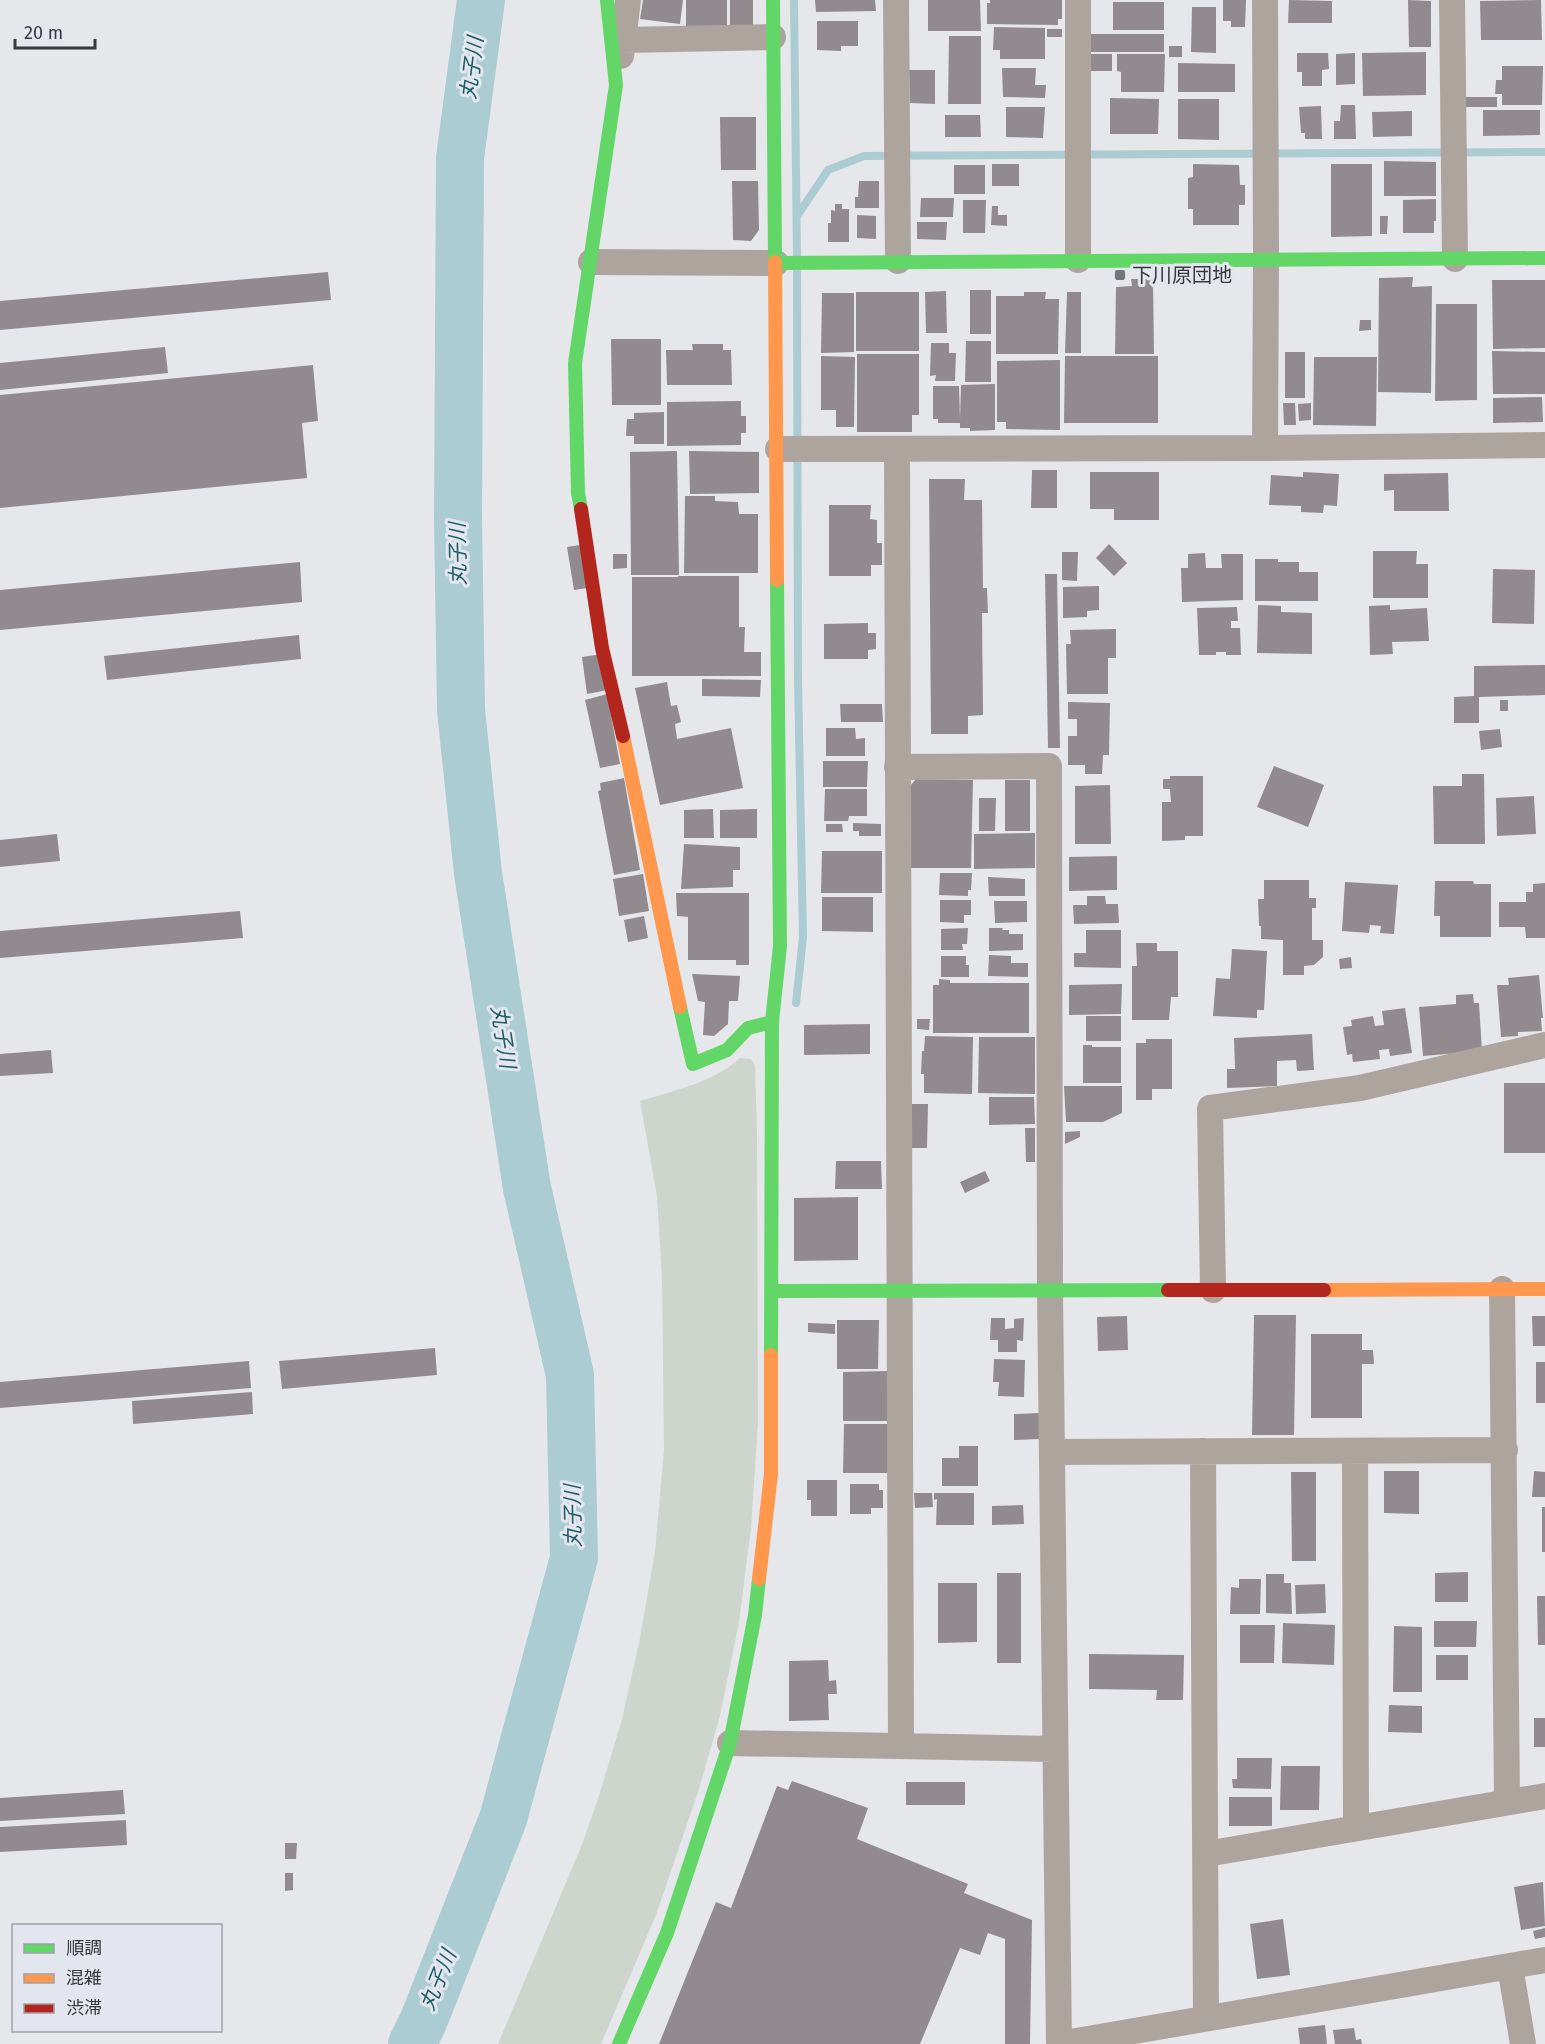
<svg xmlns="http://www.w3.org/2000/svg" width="1545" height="2044" viewBox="0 0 1545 2044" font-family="'Fira Sans','Noto Sans JP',sans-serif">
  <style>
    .green { fill: #ced5cc }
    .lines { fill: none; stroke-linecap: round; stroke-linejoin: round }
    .stream { stroke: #abccd2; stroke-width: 8 }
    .river { stroke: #abccd2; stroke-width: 48 }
    .building { fill: #918b90 }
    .street { stroke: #aea49e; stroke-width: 26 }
    .fast { stroke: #63d668; stroke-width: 14 }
    .slow { stroke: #ff974d; stroke-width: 14 }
    .jam { stroke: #b3261e; stroke-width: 14 }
    .poi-dot { fill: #75767a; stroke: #e3e6ee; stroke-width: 2 }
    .labels { text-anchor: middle; stroke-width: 6; stroke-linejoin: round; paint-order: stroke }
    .poi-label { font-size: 20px; fill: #38393d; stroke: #e3e6ee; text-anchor: start }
    .water-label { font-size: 21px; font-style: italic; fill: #1e5d65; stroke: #e3e6ee }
  </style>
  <rect width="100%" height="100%" fill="#e6e7eb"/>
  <path class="green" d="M740,1058l11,1 4,7 2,65 1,292 -7,105 -12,94 -19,94 -21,73 -43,126 -55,129h-103l83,-197 18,-51 23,-77 17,-76 16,-91 9,-102 -2,-173 -5,-81 -17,-95c33,-10 74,-19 100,-43z"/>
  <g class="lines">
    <path class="stream" d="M794,0l3,258
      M797,216l31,-46 36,-14 681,-4
      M796,1003l7,-66 -5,-259 -1,-408"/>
    <path class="river" d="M412,2044l11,-22 80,-203 71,-261 -4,-183 -43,-187 -49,-315 -17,-163 -3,-192 2,-360 21,-158"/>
  </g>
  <path class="building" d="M643,0h40l-3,24 -40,-5z
    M686,0h41v26h-41z
    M730,0h23v26h-23z
    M815,0h60l1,11 -60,1z
    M928,0h52l1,31h-53z
    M990,0h72v19h-4v6l-71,-1v-21h3z
    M1223,0h23l-1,27h-14v-6h-8z
    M1289,0l43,1v22h-44z
    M1408,0l23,1v46h-22z
    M1541,0l1,40h-61l-1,-39z
    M1113,2h51v28h-51z
    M1192,7h24v46l-25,-1z
    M817,21h41v25h-17v5l-24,-1z
    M994,27l51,1v31h-45v-9h-7z
    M1047,29h15v8h-15z
    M1090,34h74v18h-74z
    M949,36h32v68h-33z
    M1169,46h13v11h-13z
    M1426,52v43l-63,1 -1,-43z
    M1297,53h31l1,16 -7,1v16h-20v-14h-5z
    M1355,53v31l-19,1v-31z
    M1089,54h23v17h-22z
    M1117,54h48l-1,38h-43v-20l-4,-1z
    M1178,63l57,1v28h-57z
    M1502,66h41l-1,39h-40v-11h-7l1,-14h6z
    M1002,68h34l-1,17h11l-1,13 -42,-1z
    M909,70h26v34l-25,-1z
    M1466,97h31v10h-31z
    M1110,98l49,1 -1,35h-48z
    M1178,99h41v41l-41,-1z
    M1341,105h14l1,34h-22v-18h6z
    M1321,106l1,33h-17v-6h-4l-2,-26z
    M1006,107h39l-2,31 -37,-1z
    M1483,110h57v25l-57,1z
    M1412,111v25l-39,1 -1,-25z
    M945,115h35l1,22h-36z
    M720,117h36v53h-35z
    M1384,161l52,1v34h-52z
    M992,164h27v22h-27z
    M1193,164l46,1 1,20h5v20h-6v20h-46v-16h-5v-31l5,-1z
    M1331,164h41v72l-41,1z
    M954,165h31v29h-31z
    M732,181h26l1,49 -8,11 -18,-1z
    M859,181h20v27h-24v-11h3z
    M921,198h33l-1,19h-33z
    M1436,199v22h-2v12h-31v-33z
    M963,200h23l-1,33h-22z
    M835,204h7v5h7v33h-21v-19h3v-13l4,1z
    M992,206h6v9h9v11l-16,-1z
    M857,215l19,1v23l-19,-1z
    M1380,216h8l-1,18h-7z
    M917,222h30l-1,18 -29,-1z
    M328,272l3,28 -331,30v-29z
    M1413,277l-1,10 20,-1 -1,107 -53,-1 1,-114z
    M1131,279h22l1,75h-39l1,-67 16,-1z
    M1492,280h53v68l-52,1z
    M970,290h21v44h-21z
    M946,291l1,42h-21l-1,-41z
    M856,292h63v59h-63z
    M1024,292h22l-1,7h14l-1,55h-62v-58h28z
    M1067,292h14v61h-16z
    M822,293h32v59l-33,1z
    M1436,304h41v96l-42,1z
    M1360,320h11v10l-12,1z
    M611,339h50v66h-49z
    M966,341h25v41h-26z
    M931,343h18v10h7l-1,28h-20l1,-6 -6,1z
    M692,344h31v6h8l1,35h-65l-1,-35h27z
    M165,347l3,26 -168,17v-27z
    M1492,351l53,1v42h-52z
    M1285,352h20v46h-20z
    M857,354h62v61h-7v17h-55z
    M821,356l34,1 -1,70h-18v-17h-15z
    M1065,356h93v67h-94z
    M1314,357h63l-1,69 -63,-1z
    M1060,360v70l-54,-1v-7h-9v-61z
    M313,365l5,56 -16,2 5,55 -307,30v-113z
    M995,384v46l-25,1v-3h-10v-5h-22v-4h-5v-33h26l1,33 1,-34z
    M1542,397l1,25 -50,1v-25z
    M741,401v15h5v17h-5v12l-74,1v-44z
    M1283,403h12l1,22h-12z
    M1311,403v17l-12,1 -1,-17z
    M664,412v32h-30v-8h-8l1,-17h7v-6z
    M677,451l2,124h-48l-1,-123z
    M689,451l70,1v41l-69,1z
    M1032,470h25v38h-26z
    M1090,472h69v48h-45v-11h-24z
    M1303,472l36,2 -2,32 -13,-1 -1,8 -22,-1v-6l-32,-1 2,-30 32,2z
    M1448,473l1,38h-55v-21l-10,1v-17z
    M929,479h36l-1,21h18l1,88h4l1,25h-6l1,102 -15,1v18h-37z
    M685,496h30v5l23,1 1,12h19v59h-74z
    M829,505h42l-1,14 7,1v23h5v22h-11v11h-42z
    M1109,544l18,19 -13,13 -18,-18z
    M580,545l7,43 -13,2 -7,-43z
    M1373,551h44l-1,13h12v34h-55z
    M1062,552h16l-1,29 -15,-1z
    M1205,553l1,15h16l-1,-14h22v46l-61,2 -1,-34h7v-14z
    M613,554h14v14l-14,1z
    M1255,559h23v3h21v10h19v29h-63z
    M300,562l2,40 -302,28v-40z
    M1493,569l42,1 -1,54 -42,-1z
    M1045,574h12l3,174h-12z
    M678,576h61v51h6l-1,25h17v24h-129v-99h46z
    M1099,586v24l-12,1v6l-24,1v-31z
    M1258,605l23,1v6l31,1v41l-55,-1z
    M1390,605v5l37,-2 2,33 -37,1 1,12 -23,1 -1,-49z
    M1237,607l1,14h-7v7h9l1,27h-15v-3h-10v3h-17l-2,-47z
    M868,623v10h8v16l-8,1v9h-44v-35z
    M1116,629v29h-8v36h-41l-1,-50h5l-1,-14z
    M299,635l2,24 -194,21 -3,-24z
    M602,654l6,36 -21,4 -5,-37z
    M1545,665v30l-66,2v26h-25v-26l20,-1v-30z
    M702,679l59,1 -1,17 -58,-1z
    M667,682l4,24 6,-1 4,17 -6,2 2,15 54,-11 12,60 -83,17 -25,-117z
    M607,694l13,70 -20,4 -15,-68z
    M1500,700h8v11h-8z
    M1068,702l42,1 -1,52h-6l-1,19h-17v-9h-17v-29h9v-17h-9z
    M840,704h42l1,18h-42z
    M826,728h29l1,11 9,-1v18h-39z
    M1500,729l2,18 -21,3 -2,-19z
    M823,761h45l-1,26h-44z
    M1274,766l50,19 -16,42 -51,-20z
    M1462,774h22l1,70h-51l-1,-58h29z
    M1170,776h33v60h-18v4l-23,1v-39h9l-1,-13h-7v-10h7z
    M624,778l16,92 -26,5 -16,-84 3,-1 -1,-7z
    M916,779l57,1 -2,88h-61v-82z
    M1005,780h25v51h-25z
    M1110,785l1,59h-36v-58z
    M825,789h42v27h-18l-1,5h-24z
    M1534,796l2,38 -39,2 -1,-38z
    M979,798h17l-1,33h-16z
    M713,809l1,29h-30v-28z
    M757,809v29h-37v-28z
    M853,823l28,1v12h-22v-5h-6z
    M826,824h16l1,8h-17z
    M1035,833v35l-61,1v-35z
    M57,834l3,27 -60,6v-27z
    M684,844l56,3v23h-7v17l-52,2z
    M822,851h60v42h-61z
    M1117,856v34l-48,1v-34z
    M940,873h32l-1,17h-3v6l-29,-1z
    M643,874l6,37 -30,5 -6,-37z
    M988,877l37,2v17h-36z
    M1264,880h45v18h7v10h-4v32h11v17l-9,8 -10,1v9h-21v-35l-22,-1v-13h-2l-1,-27h6z
    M1435,881h38l1,3h17v53h-51v-21h-6z
    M1345,882l53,3 -4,49 -14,-1 1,-7 -11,-1 -1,8 -27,-2z
    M1545,883v55h-19l-1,-11h-26v-25h27v-10h7v-8z
    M676,893h73v72h-13v-5h-48v-43l-11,-1z
    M1087,896h18l1,8h12l1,19 -45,1 -1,-19h14z
    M822,897h51v35l-51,-1z
    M940,900h31v15h-7v8l-24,-1z
    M994,901h33v21l-32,1z
    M240,911l3,27 -243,20v-27z
    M644,916l4,22 -20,4 -4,-22z
    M968,928l-1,16h-5l1,6h-22v-21z
    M989,928h14l-1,2h7v4h14v16l-34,1z
    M1086,930h35v38l-47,-1v-14h12z
    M1136,943h21v8h21v46h-7l-2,23h-37v-54h5z
    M1232,949l35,2 -3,59h-7v8l-44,-2 3,-38 14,1z
    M989,955l22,1v7h17v14l-40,-1z
    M941,956h25v9h3v12h-28z
    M1351,957l1,11 -12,1 -1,-10z
    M692,974l48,2 -2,25h-9l-1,23 -14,12 -11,-1 2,-33 -7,-1z
    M1539,975l4,43h-2l1,13 -24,1v4l-17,1 -4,-52h12l-1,-7z
    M939,979l11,1v3h79v50h-96v-48h6z
    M1122,984l-1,30 -52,1v-30z
    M1473,994l1,9h5l3,48 -59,5 -4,-49 37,-3v-9z
    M1405,1008l7,45 -22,3 -1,-7 -10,1 1,9 -27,3 -1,-8 -5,1 -4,-28 9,-1 -1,-6 22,-4 2,10 9,-1 -2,-14z
    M1086,1016h35v25h-35z
    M917,1019h13l-1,11 -12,-1z
    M870,1024v30l-66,1v-30z
    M1312,1034l2,36 -17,1 -1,-11 -19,1v25l-50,2v-19h8l-1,-31z
    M925,1036l48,1 -1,57 -48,-1v-19h-3l1,-23h2z
    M979,1037h56v57l-57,-1z
    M1146,1039h26v50h-20v11h-16v-57h10z
    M1083,1045h9v2h29v36h-38z
    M51,1050l2,23 -53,3v-22z
    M1504,1083h41v70h-41z
    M1064,1086h58v27l-19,9h-37z
    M989,1097h45l1,27 -46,1z
    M912,1104h16l-1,44h-15z
    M1025,1128h10v34h-9z
    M1080,1131v6l-15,7v-12z
    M836,1161h45l1,28h-47z
    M985,1171l5,10 -25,12 -5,-11z
    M858,1197v63l-64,1v-63z
    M1254,1315h42l-2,120h-42z
    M1127,1316l1,34 -30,1 -1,-34z
    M1532,1316h13v30h-12z
    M991,1318h14v11l9,-1v-9l10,-1 -1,23 -6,-1v12h-19v-12h-8z
    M837,1320h42l-1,49h-41z
    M808,1323l27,1v10l-27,-2z
    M1311,1334h51v16h11l1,14h-12v54h-51z
    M435,1348l2,27 -155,14 -3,-28z
    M994,1359l31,1 -1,37 -26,-1 1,-14h-6z
    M249,1361l2,27 -251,20v-26z
    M1536,1362h9v41h-9z
    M888,1371v50h-45v-49z
    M252,1392l1,22 -120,10 -1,-23z
    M1039,1413v26l-25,1v-26z
    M844,1424h44v49h-45z
    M959,1446h19v40h-36v-28h17z
    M1384,1471h35v43l-35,-1z
    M1534,1471l11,1v25h-13z
    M1291,1472h25v89h-24z
    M807,1480h30v36h-26v-16h-4z
    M850,1484h29v6h4v18h-12v6h-21z
    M914,1493h18l1,14 -18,1z
    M934,1493h40v32h-38l1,-26 -3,1z
    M1023,1505l1,19 -32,1v-19z
    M1542,1507h3v45h-3z
    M1468,1572v30h-33v-29z
    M997,1573h24v90h-24z
    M1266,1574h18v9h7l1,31 -26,-1z
    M1239,1579h22l-1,35h-30l1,-27 8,1z
    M938,1583h39v59l-39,1z
    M1325,1584l1,29 -30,1 -1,-29z
    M1537,1596h8v49h-7z
    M1434,1621h43l-1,26h-42z
    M1283,1623l52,2 -1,40 -52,-2z
    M1240,1625h35l-1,38h-34z
    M1394,1626l28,1v65h-29z
    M1089,1654l95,1 -1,45h-27l1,-10 -68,-1z
    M1436,1655h32v25h-32z
    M828,1660l1,21 7,-1 1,14h-9l1,26 -40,1v-60z
    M1389,1705l33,1v27l-34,-1z
    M1534,1718h11v29h-11z
    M1237,1758h35l-1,31 -38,-1 -1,-9h5z
    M1281,1766h39l-1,44h-39z
    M792,1781l76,27 -11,31 111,45 -4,9 68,27 -2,124h-25v-105l-17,-6 -8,22 -20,-7 -40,96h-261l57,-142 15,6 46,-122 11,4z
    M906,1782h59v23h-59z
    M123,1790l2,24 -125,7v-23z
    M1229,1797h43v29h-43z
    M126,1820l1,25 -127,7v-25z
    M285,1843h12l-1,16h-11z
    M285,1873h8v17l-8,1z
    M1543,1882l2,44 -24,4 -7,-43z
    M1283,1919l7,56 -33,4 -7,-55z
    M1545,1928v9l-10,2 -2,-8z
    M1325,2025l2,19h-27l-2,-16z
    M1354,2028l2,12 5,-1 1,5h-27l-2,-14z"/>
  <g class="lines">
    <path class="street" d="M896,0l2,261
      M1265,0l1,260 -1,188
      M1452,0l3,259
      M624,40l149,-3
      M621,56l7,-56
      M1078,260v-260
      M591,262l185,1
      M778,449l487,-1 280,-3
      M897,449l4,1296
      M897,767l152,-1 1,525 9,753
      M1502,1289l5,512
      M1213,1290l-3,-182 150,-20 185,-43
      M1203,1451l3,567
      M1355,1451l1,377
      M1052,1452l453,-2
      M730,1743l325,6
      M1206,1854l339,-58
      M1510,1966l13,78
      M1059,2044l486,-84"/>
    <path class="fast" d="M773,0l2,262
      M776,263l769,-5
      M581,509l-3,-16 -3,-130 41,-278 -9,-85
      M680,1007l13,57 34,-14 21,-22 24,-6
      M772,1291l396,-1
      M771,1355l1,-333 8,-76 -3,-366
      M619,2044l48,-111 63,-190 25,-128 4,-36"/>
    <path class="slow" d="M775,262l2,318
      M623,736l57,271
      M1324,1290l221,-1
      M759,1579l12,-105v-119"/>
    <path class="jam" d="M581,509l21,139 21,88
      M1168,1290h156"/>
  </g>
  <rect class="poi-dot" x="1114" y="269" width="12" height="12" rx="3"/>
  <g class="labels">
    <g class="poi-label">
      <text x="1132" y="282">下川原団地</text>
    </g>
    <g class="water-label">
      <text transform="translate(472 68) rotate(-83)" y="7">丸子川</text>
      <text transform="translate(458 554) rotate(-91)" y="7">丸子川</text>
      <text transform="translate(503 1037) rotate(81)" y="7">丸子川</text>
      <text transform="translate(573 1516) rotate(-91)" y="7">丸子川</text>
      <text transform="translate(438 1980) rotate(-68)" y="7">丸子川</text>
    </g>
  </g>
  <rect x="12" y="1924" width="210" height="108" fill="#e3e6ee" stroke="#9fa1a7" stroke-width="1.5"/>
  <rect x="24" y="1944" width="30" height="9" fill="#63d668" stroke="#9fa1a7" stroke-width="1.5"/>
  <text x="66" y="1954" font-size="18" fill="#38393d">順調</text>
  <rect x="24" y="1974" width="30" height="9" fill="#ff974d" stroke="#9fa1a7" stroke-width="1.5"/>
  <text x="66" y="1984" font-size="18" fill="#38393d">混雑</text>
  <rect x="24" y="2004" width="30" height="9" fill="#b3261e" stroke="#9fa1a7" stroke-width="1.5"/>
  <text x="66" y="2014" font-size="18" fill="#38393d">渋滞</text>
  <path d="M15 39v9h80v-9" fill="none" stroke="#38393d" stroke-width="3"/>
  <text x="24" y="39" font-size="18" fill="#38393d" stroke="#e3e6ee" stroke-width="4.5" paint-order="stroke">20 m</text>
</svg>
